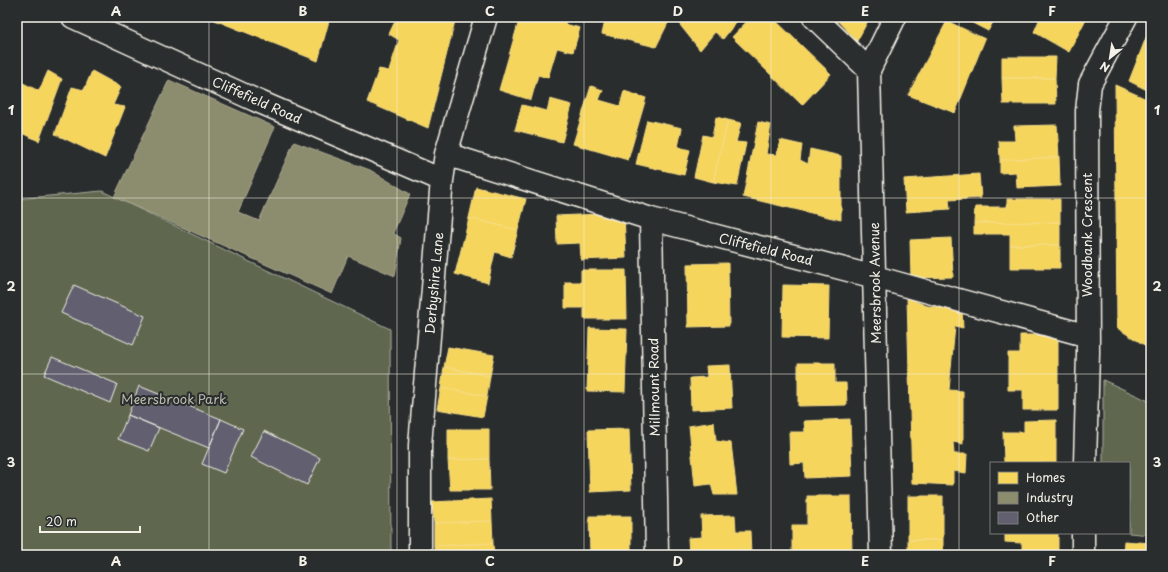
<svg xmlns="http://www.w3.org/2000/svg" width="1168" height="572" viewBox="0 0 1168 572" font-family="'Playpen Sans',sans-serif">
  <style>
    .green { fill: #5e6850; stroke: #a9ac9c }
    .homes { fill: #f6d55c; stroke: #f5dd86 }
    .industry { fill: #8c8c6e; stroke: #abaa93 }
    .building { fill: #625f70; stroke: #f4f1e8 }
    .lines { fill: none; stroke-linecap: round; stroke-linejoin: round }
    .street-casing { stroke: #f4f1e8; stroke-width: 25 }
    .street { stroke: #2a2d2e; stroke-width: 22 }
    .grid { fill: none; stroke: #f4f1e8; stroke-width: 1; stroke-opacity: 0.55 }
    .labels { text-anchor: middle; stroke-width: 4; stroke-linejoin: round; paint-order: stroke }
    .street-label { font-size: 13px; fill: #f4f1e8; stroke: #2a2d2e }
    .park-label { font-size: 13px; fill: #b8baab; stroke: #2a2d2e }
    .neatline { fill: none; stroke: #f4f1e8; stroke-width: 1.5 }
    .grid-label { font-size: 13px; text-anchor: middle; font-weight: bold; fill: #f4f1e8 }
  </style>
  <rect width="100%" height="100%" fill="#2a2d2e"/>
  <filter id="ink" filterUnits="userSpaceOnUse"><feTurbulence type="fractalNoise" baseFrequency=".025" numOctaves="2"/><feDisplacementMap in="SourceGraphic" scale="8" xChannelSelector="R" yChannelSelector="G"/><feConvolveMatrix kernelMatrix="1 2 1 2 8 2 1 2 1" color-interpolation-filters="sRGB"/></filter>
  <g filter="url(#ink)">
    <path class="green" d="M102,191l288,138 1,226h-374v-356z
      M1103,380l48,22v133l-22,-2v-70h-26z"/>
    <path class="homes" d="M207,17h123l-12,44z
      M397,17h59l-28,111 -61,-26 12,-33 10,2 10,-31 -10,-6z
      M520,17h47l-2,7 15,4 -7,24 -16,-4 -9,30 -10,-3 -7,25 -32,-10z
      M606,17h65l-15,30 -54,-13z
      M686,17h54l-17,22 -8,-7 -15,18 -20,-25z
      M751,17h21l59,57 -29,31 -70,-68z
      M834,17h36l-13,24z
      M961,17h35l-8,14z
      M1038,17h49l-18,35 -35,-20 6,-14z
      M947,21l38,18 -30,74 -47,-18z
      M1151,25v67l-22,-11z
      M1002,57h54l-1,21h-53z
      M48,71l14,8 -23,62 -22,-10v-51l22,11z
      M92,71l29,16 -8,18 12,2 -20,51 -50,-24 17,-47 12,3z
      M1002,78h53l1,26h-53z
      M1115,85l36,16v248l-34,-21z
      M591,86l12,4 -4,10 21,6 4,-15 22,7 -18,62 -55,-16z
      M550,99l22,6 -10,37 -47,-12 7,-25 25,6z
      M716,117l12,3 -15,62 -19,-5 9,-42 9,2z
      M647,120l35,8 -4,19 12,3 -6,25 -48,-11z
      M728,120l13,3 -5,19 10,1 -9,43 -24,-4z
      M758,122l13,3 -5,29 11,1 3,-15 22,5 -2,15 8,4 2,-15 31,7v64l-98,-23z
      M1057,125l2,32 -59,3 -1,-19h16l-1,-15z
      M1059,157l1,29 -43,2 -1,-16 -16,1v-13z
      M979,174l2,24 -32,2 1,9 -44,3 -2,-33z
      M476,187l50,12 -8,31 -49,-12z
      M1007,199h53v23l-86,1 1,-16h32z
      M624,213l2,45 -45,2 -1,-17 -23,1 -1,-28z
      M469,218l49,12 -7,27 -16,-5 -7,31 -33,-9z
      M1060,222v23h-50v-11h-36v-11z
      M951,238l2,39 -42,1 -1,-38z
      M1010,245h50v23h-50z
      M728,263l1,63 -41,1 -1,-63z
      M581,270h45l1,49h-43v-11h-19v-26h16z
      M783,285l46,1 -1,52 -46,-1z
      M907,298l20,8 35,4 1,18 -8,-2 -6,64 14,1v53l-10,-2 1,12h13l-1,19 -13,-2v14l-41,-2z
      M589,328l38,1 -2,63 -38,-1z
      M1020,335h38v75h-35v-20h-15v-37h12z
      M448,347l46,8 -4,21 -46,-9z
      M798,363h37v20h11l1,22 -49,1z
      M730,365l2,43 -41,2 -1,-32 17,-1 -1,-11z
      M444,367l46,9 -3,20 -46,-8z
      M441,388l46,8 -4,21 -46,-8z
      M850,419l2,57 -47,2 -1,-15 -14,1 -1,-32h16l-1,-11z
      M1056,420v43h-52l-1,-31h21v-11z
      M714,422l2,19 15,2 6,52h-23l-3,-11 -16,2 -6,-60z
      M448,429h41v30l-41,1z
      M629,429l2,61 -41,2 -2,-62z
      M489,459l1,31h-40l-2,-30z
      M807,496h44l1,59 -60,-1v-29h15z
      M908,496h35v44h-35z
      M491,499l1,22 -58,2 -2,-21z
      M735,515l1,16h14l1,24h-62l-1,-17 14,-1 -1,-21z
      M589,516h42v39h-41z
      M492,521l1,22 -59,3v-23z
      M1005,533h53v22h-36v-12l-17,-1z
      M908,540h35v15h-35z
      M1124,541l27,2v12h-28z
      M493,543l1,12h-59l-1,-9z"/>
    <path class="industry" d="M169,80l106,47 -37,85 21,9 35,-79 76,28 40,24 -17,39 8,5 -6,38 -47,-20 -16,38 -218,-97z"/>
    <path class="building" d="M74,285l71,31 -12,29 -72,-32z
      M52,357l65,27 -7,19 -66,-28z
      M139,386l82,33 -12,29 -81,-33z
      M128,415l31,13 -10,23 -31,-12z
      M221,419l22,10 -19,44 -22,-9z
      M264,431l56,27 -13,27 -56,-28z"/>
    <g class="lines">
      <defs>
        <path id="street" d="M73,17l182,83 187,80
          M814,17l55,53
          M446,154l205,65 224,58 213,59
          M651,219l6,336
          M1085,463l3,-110 -1,-242 3,-27 36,-67
          M1083,533v22
          M420,555v-110l22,-265 4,-26 40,-137
          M881,555l-12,-485 26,-53"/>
      </defs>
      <use href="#street" class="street-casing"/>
      <use href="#street" class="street"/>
    </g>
  </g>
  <path class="grid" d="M209,17v538M397,17v538M584,17v538M771,17v538M959,17v538M17,198h1134M17,374h1134"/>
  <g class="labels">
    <g class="street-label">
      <text transform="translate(257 100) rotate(24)" y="5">Cliffefield Road</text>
      <text transform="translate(1087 235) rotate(-90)" y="5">Woodbank Crescent</text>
      <text transform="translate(766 249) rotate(14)" y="5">Cliffefield Road</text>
      <text transform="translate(434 283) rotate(-85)" y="5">Derbyshire Lane</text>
      <text transform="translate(875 283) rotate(-91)" y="5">Meersbrook Avenue</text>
      <text transform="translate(654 387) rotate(-91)" y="5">Millmount Road</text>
    </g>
    <g class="park-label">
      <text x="174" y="404">Meersbrook Park</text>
    </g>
  </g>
  <rect width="1168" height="572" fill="none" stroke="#2a2d2e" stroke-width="44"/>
  <rect x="990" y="462" width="140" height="72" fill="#2a2d2e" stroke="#7b7b78"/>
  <rect x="998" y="472" width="20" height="12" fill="#f6d55c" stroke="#7b7b78"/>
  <text x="1026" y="482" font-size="12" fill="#f4f1e8">Homes</text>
  <rect x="998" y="492" width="20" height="12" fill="#8c8c6e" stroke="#7b7b78"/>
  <text x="1026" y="502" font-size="12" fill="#f4f1e8">Industry</text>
  <rect x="998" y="512" width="20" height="12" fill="#625f70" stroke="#7b7b78"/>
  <text x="1026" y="522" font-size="12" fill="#f4f1e8">Other</text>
  <g transform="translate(1110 58) rotate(210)" stroke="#2a2d2e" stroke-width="3" paint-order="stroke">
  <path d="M0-3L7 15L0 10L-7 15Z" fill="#f4f1e8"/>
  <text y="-6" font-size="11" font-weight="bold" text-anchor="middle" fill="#f4f1e8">N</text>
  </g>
  <path d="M40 526v6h100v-6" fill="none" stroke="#f4f1e8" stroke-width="2"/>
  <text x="46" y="526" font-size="12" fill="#f4f1e8" stroke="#2a2d2e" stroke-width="3" paint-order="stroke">20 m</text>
  <rect x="22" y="22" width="1124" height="528" class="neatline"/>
  <g class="grid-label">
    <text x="116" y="16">A</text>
    <text x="303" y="16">B</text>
    <text x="490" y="16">C</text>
    <text x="678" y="16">D</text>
    <text x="865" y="16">E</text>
    <text x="1052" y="16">F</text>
    <text x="11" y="115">1</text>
    <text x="1157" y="115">1</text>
    <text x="11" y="291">2</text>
    <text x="1157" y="291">2</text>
    <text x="11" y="467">3</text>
    <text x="1157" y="467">3</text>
    <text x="116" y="566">A</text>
    <text x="303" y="566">B</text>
    <text x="490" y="566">C</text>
    <text x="678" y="566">D</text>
    <text x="865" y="566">E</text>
    <text x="1052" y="566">F</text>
  </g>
</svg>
